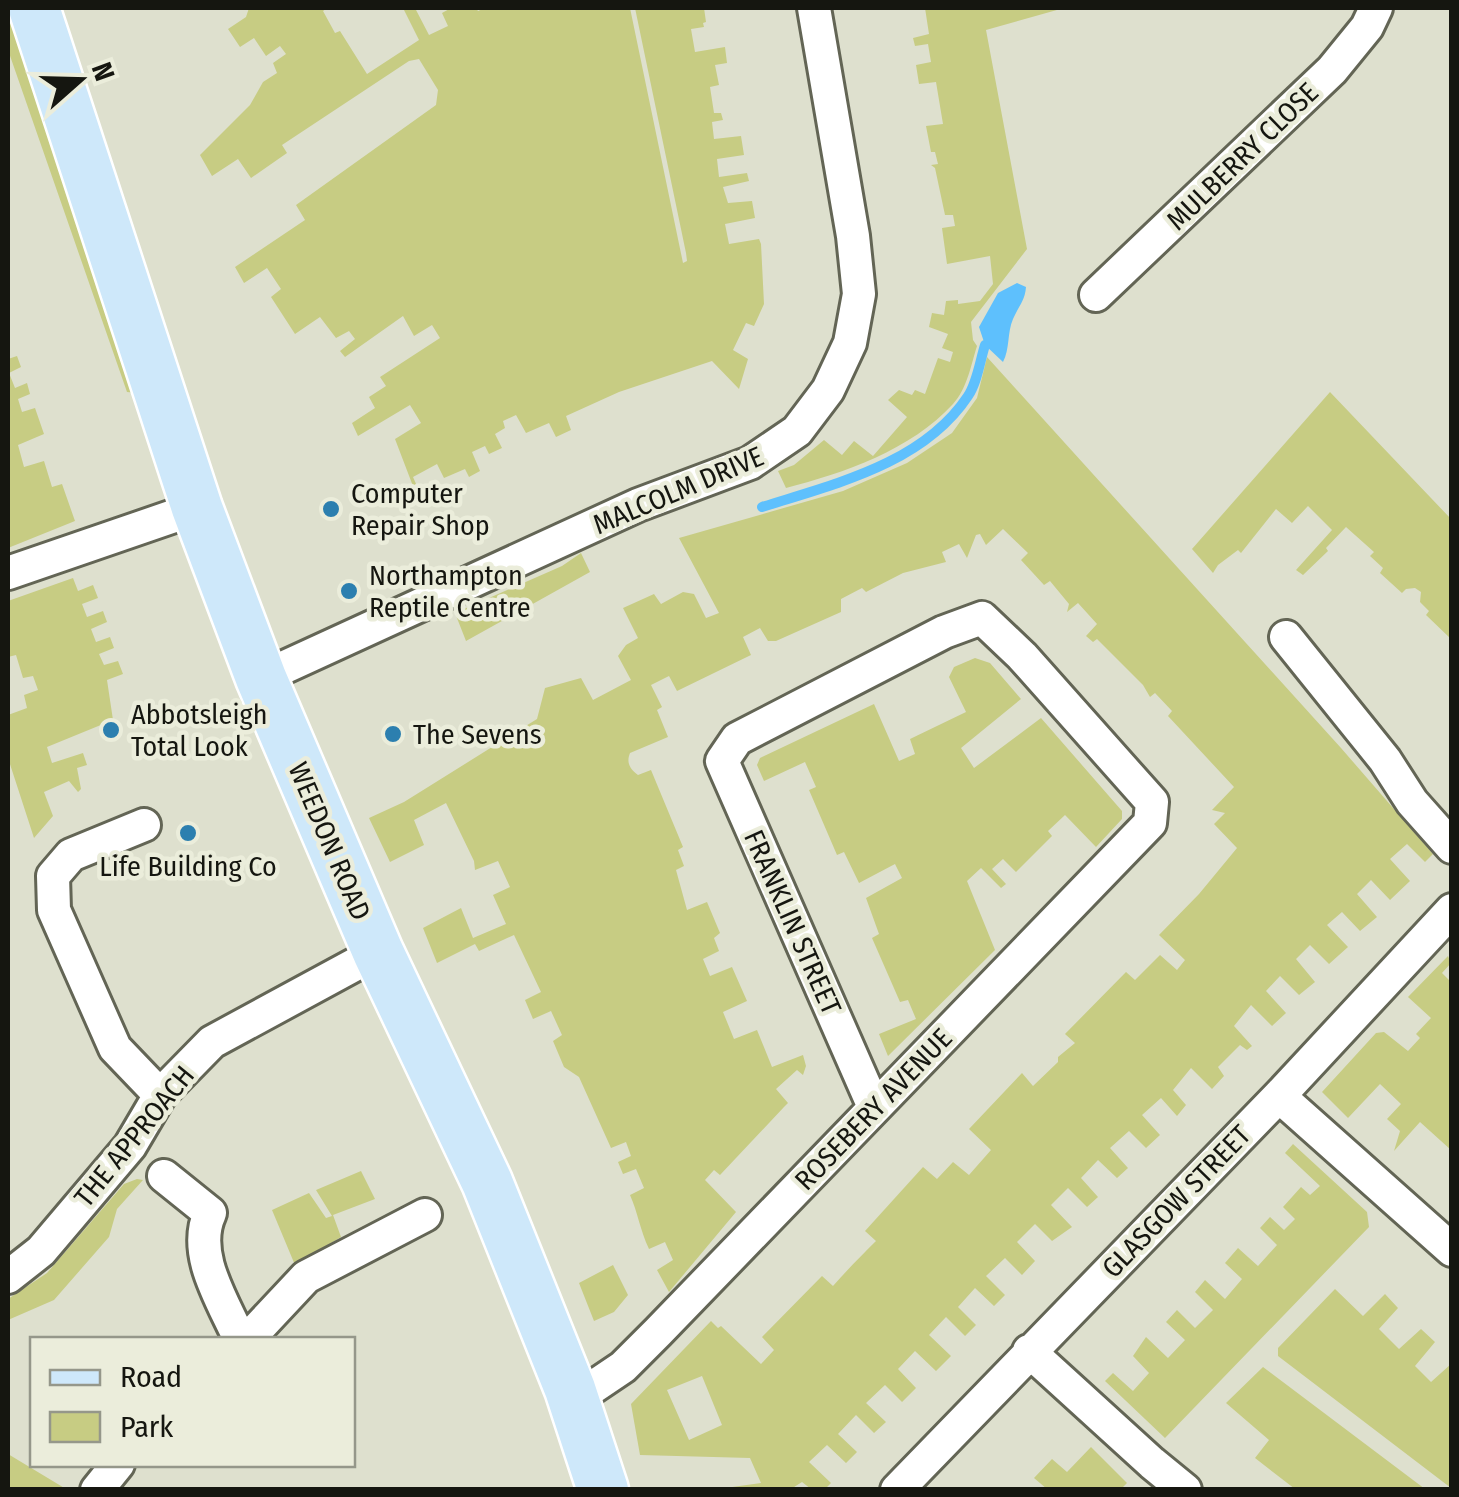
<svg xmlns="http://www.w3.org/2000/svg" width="1459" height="1497" viewBox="0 0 1459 1497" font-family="'Fira Sans Condensed',sans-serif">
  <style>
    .green { fill: #c7cc83; fill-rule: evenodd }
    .water { fill: #5ec0fd }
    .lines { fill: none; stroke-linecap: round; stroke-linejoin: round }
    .stream { stroke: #5ec0fd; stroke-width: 10 }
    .street-casing { stroke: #636555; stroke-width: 38 }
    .primary-casing { stroke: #fff; stroke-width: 55 }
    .street { stroke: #fff; stroke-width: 32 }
    .primary { stroke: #cee8fa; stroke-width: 50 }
    .poi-dot { fill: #2c7faf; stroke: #ebeddb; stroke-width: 4 }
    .labels { text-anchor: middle; stroke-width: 9; stroke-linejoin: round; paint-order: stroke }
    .street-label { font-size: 28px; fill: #151610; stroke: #ebeddb }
    .poi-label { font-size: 28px; fill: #151610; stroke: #ebeddb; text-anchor: start }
  </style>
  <rect width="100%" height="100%" fill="#dee0ce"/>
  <path class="green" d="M249,8h78l-4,3 12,22 5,-2 27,43 52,-34 -16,-32h12l14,27 19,-9 -6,-13 9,-5h25l2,3 7,-3h145l53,255 4,-2 -1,-8 -51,-245h69l2,14 -3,1 1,4 -13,2 4,23 30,-5 2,16 -12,2 4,20 -9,2 4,26h7l2,7 -11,2 2,17 27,-3 3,19 -27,4 2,18 28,-4 2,8 -26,6 5,16 24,-2 3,17 -30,6 4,20 30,-5 2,5 3,60 -10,22 -8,-3 -13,27 15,9 -9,30 -27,-28 -93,31 -53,24 5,14 -15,7 -7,-14 -23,10 -10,-18 -13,6 2,7 -10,6 7,14 -13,6 -4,-8 -13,6 8,19 -11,6 -4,-8 -21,9 -7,-14 -24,13 7,16 -4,1 -21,-55 26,-16 -11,-18 -52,31 -6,-13 23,-15 -6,-11 17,-11 -6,-9 60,-39 -8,-13 -18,11 -11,-20 -58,41 -5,-6 15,-12 -6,-8 -13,7 -16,-21 -25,17 -24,-37 10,-8 -14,-21 -23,15 -9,-16 70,-47 -9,-15 140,-100 2,-15 -19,-31 -10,2 -127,84 5,8 -36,25 -13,-19 -26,17 -12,-21 50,-50 13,-23 14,-9 -4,-10 13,-9 -6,-8 -14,10 -12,-18 -14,9 -12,-18 18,-12z
    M925,8h139l-78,22 41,219 -56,73 2,18 4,6c-6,19 -10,43 -24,58 -42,46 -109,69 -167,84l-8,-17 16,-6 30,-25 18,15 12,-14 19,15 34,-39 -19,-17 11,-10 13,5 3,-5 10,4 13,-36 12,4 3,-10 -11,-4 6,-14 -19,-7 3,-14 12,2 2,-14 12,-1v4l22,-3 13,-17 -3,-28 -43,8 -5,-36 13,-2 -2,-11h-8l-10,-47 -4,-3 7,-1 -3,-12h-4l-5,-26 17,-2 -7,-42 -17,2 -3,-19 15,-3 -3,-18 -13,2 -2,-8 16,-4z
    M8,13l129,380 -10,-1 -119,-342z
    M17,356l4,11 -12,6 6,15 12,-5 3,11 -12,5 4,13 13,-4 9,26 -26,11 6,22 20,-6 8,26 10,-3 13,37 -67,27v-189z
    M987,357l354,391 92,106 -8,8 -18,-18 -17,15 20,22 -20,19 -19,-20 -14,14 20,23 -17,14 -18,-19 -15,13 21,22 -19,17 -19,-19 -14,14 19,23 -16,13 -19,-19 -14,15 20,22 -14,13 -21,-21 -17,21 18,20 -5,4 -7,-5 -22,22 6,9 -12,13 -21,-21 -18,22 13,15 -9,11 -16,-18 -19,17 18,20 -14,13 -17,-17 -19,17 18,20 -11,10 -19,-18 -17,18 17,19 -11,10 -19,-19 -17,17 21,22 -20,14 -17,-17 -18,18 18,19 -13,14 -17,-17 -19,18 19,19 -11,11 -19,-18 -17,19 18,18 -11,11 -19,-19 -17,18 22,21 -15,15 -21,-20 -17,18 18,19 -14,14 -17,-17 -19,18 20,19 -12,11 -18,-18 -18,19 19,18 -11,11 -19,-18 -18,17 22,21 -6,6h-14l-9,-7 -11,7h-73l43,-6 -11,-25 -110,-3 -9,-51 80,-83 7,7 3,-2 40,38 13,-14 -12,-13 60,-61 11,10c15,-17 28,-30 43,-45l-11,-10 58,-64 14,12 16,-17 16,13 22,-25 -22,-21 53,-56 11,13 25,-24v-5l17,-14 -10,-9 61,-62 9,8 25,-25 17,15 8,-10 -26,-25 40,-41 38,-46 -23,-24 11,-11 -13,-3 22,-23 -66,-71 4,-5 -17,-18 -5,4 -7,-12 -46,-46 -4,3 -7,-6 11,-12 -19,-21 -11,9 2,-8 -19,-23 -6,4 -23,-25 7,-7 -25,-24 -17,16 -6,-11 -4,1 -9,23 -8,-14 -17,8 4,10 -43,11 -37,19 -4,-4 -21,11v13l-65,29h-8l-8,-13 -17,9 8,18 -74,36 -8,-15 -18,9 11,22 -5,3 11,27 -38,16c-4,10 0,16 8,22l13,-5 32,77 -5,3 6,16 -8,4 11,40 20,-8 13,31 -6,5 5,13 -16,8 7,17 22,-9 15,34 -24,11 11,27 23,-9 15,37 31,-12 3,11 -3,9 -6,-5 -21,19 12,14 -4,4 -64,68 -6,-5 -9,10 31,32 -67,80 -12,-22 16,-10 -8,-18 -16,7c-9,-19 -11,-36 -19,-54l14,-7 -8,-19 -13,5 -5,-12 13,-6 -5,-14 -15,6 -32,-71 -15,-10 -11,-26 9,-6 -11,-24 -18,8 -8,-19 16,-8 -27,-57 -35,16 -4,-7 -38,19 -14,-35 38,-20 12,30 33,-14 -13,-29 17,-8 -12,-26 -23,9 -1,-9 -28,-58 -32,17 10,25 -34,17 -21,-44 35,-16 133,-83 8,-31 36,-10 12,22 38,-20 -13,-24 8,-11 12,-7 -15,-30 31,-14 7,10 22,-12 11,2 12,24 13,-5 -40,-75 164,-47 64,-28 45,-30 25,-35zM702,1376l20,49 -33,15 -22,-50z
    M1330,392l121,127v120l-25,-24 3,-4 -9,-9 1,-10 -6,-4 -9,1 -4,4 -22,-20 3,-5 -13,-12 4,-4 -28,-25 -20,21 2,3 -25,24 -7,-5 36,-40 -24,-24 -16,17 -16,-14 -35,44 -3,-3 -20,15 -5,8 -21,-24z
    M581,553l9,19 -124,69 -11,-28 107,-47z
    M73,578l5,13 15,-6 5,13 -16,6 5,13 16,-6 4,11 -16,7 5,13 14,-5 4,11 -15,6 5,11 14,-4 5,13 -16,6 6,40 -66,27 5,16 31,-10 4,12 -10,3 4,21 -3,3 -9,-11 -25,11 9,24 -19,22 -26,-80v-43l19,-7 -3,-13 14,-5 -5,-14 -10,2 -7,-23 -8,2v-56z
    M975,658l15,5 31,36 -60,49 13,20 67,-50 81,93v8l-26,28 -31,-32 -17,16 4,5 -36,36 -13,-13 -11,10 14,15 -5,4 -20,-20 -14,13 28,69 -107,106 -9,-22 37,-15 -8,-19 -8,2 -28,-64 7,-4 -13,-36 36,-20 -7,-14 -36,19 -15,-31 -7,3 -28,-65 7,-3 -11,-25 -41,19 -7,-16 3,-7 114,-54 25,57 16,-7 -5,-15 56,-27 -17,-35 5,-10z
    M1448,956l3,7 -9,10 9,9v168l-31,-28 -26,29 6,-20 -13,-12 14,-15 -21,-20 -32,34 -26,-26 54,-59 8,-1 24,19 12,-13 -4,-4 15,-16 -23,-21z
    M1293,1144l74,68 2,15 -204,211 -60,-57 8,-8 20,18 16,-18 -16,-17 13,-19 22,21 17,-18 -19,-18 11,-12 18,18 18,-18 -18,-18 10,-12 20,19 17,-20 -17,-16 13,-15 20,18 19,-21 -17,-17 10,-11 14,13 11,-11 -12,-12 18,-20 9,8 10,-9 -35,-33z
    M361,1171l14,28 -42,16 8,22 -46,28 -23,-55 37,-17 17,25 6,-2 -16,-26z
    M137,1179l6,1 -26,29 -8,28 -55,63 -46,20v-21l39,-26 77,-89z
    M613,1265l15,30 -14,17 -20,9 -15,-38z
    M1335,1289l28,27 22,-22 13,14 -19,21 20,20 22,-20 14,13 -20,24 16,16 20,-18v124l-173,-132v-8z
    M1263,1367l162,122h-130l-40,-31 14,-18 -43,-37z
    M1091,1447l36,36 -6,6h-74l-13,-11 18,-19 15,13z
    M8,1454l58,35h-58z"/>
  <path class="water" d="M1017,283l9,4c-1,14 -8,20 -13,32 -6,14 -3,30 -10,43l-18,-17 -6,-18 19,-34z"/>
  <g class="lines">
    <path class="stream" d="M762,507c72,-23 161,-43 206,-111 9,-13 12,-35 17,-51"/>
    <defs>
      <path id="street" d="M1096,295l236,-225 35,-43 9,-19
        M8,573l189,-65
        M1286,637l99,123 27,42 40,45
        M261,678l377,-173 112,-42 47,-32 31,-41 22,-47 9,-49 -6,-58 -39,-228
        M144,825l-73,30 -18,21 1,34 61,138 45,47
        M1279,1096l173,154
        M164,1176l46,37c-19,41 13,88 30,127
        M8,1277l33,-26 89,-105 30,-51 52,-53 166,-90
        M247,1340l59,-63 119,-62
        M1029,1351l123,112 33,27
        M574,1400l49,-33 35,-35 492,-509 2,-21 -130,-146 -40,-38 -38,14 -207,107 -15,22 152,346
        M97,1490l21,-26
        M897,1490l382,-394 173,-186"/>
      <path id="primary" d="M34,8l163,500 64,170 117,274 109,230 83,207 33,101"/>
    </defs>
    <use href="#street" class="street-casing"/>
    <use href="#primary" class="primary-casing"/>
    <use href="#street" class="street"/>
    <use href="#primary" class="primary"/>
  </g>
  <g class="poi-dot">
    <circle cx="331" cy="509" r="10"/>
    <circle cx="349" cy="591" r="10"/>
    <circle cx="111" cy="730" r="10"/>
    <circle cx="393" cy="734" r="10"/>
    <circle cx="188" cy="833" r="10"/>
  </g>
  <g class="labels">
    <g class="street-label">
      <text transform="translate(1242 156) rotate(-44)" y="10">MULBERRY CLOSE</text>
      <text transform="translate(678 490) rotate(-23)" y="10">MALCOLM DRIVE</text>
      <text transform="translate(330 841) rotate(67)" y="10">WEEDON ROAD</text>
      <text transform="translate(793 922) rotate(66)" y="10">FRANKLIN STREET</text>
      <text transform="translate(873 1109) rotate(-46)" y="10">ROSEBERY AVENUE</text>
      <text transform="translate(134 1136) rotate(-51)" y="10">THE APPROACH</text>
      <text transform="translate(1176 1201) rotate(-46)" y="10">GLASGOW STREET</text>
    </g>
    <g class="poi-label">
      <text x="351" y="503">Computer<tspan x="351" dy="32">Repair Shop</tspan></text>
      <text x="369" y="585">Northampton<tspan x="369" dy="32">Reptile Centre</tspan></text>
      <text x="131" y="724">Abbotsleigh<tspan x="131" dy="32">Total Look</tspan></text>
      <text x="413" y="744">The Sevens</text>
      <text x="188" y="876" text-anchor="middle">Life Building Co</text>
    </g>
  </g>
  <rect width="1459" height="1497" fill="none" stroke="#151610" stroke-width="20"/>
  <rect x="30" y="1337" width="325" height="130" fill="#ebeddb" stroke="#95978a" stroke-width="2.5"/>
  <rect x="50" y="1370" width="50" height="15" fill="#cee8fa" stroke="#95978a" stroke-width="2.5"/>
  <text x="120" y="1387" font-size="30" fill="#151610">Road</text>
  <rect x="50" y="1412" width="50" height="30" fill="#c7cc83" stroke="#95978a" stroke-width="2.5"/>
  <text x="120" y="1437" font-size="30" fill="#151610">Park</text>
  <g transform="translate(80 80) rotate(70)" stroke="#ebeddb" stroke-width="8" paint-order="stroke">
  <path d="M0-8L18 38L0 25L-18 38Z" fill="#151610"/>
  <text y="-15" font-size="28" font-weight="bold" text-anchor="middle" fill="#151610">N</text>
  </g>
</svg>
